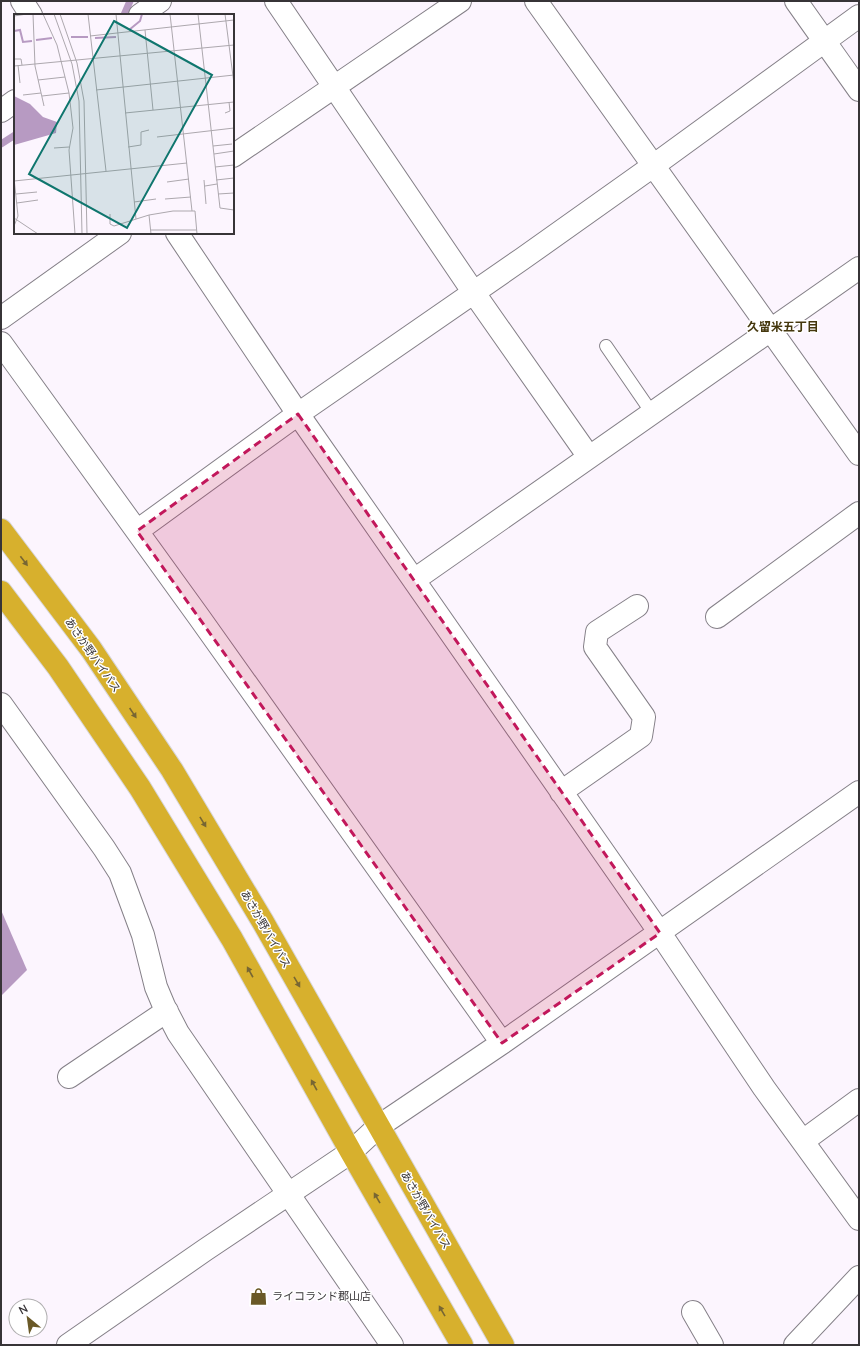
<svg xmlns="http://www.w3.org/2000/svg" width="860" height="1346" viewBox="0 0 860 1346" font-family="'Nunito Sans','Noto Sans JP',sans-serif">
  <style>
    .water { fill: #b79ac2 }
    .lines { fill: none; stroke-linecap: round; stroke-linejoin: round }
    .stream { stroke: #b79ac2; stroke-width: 7 }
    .lane-casing { stroke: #858088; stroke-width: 14 }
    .street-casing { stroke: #858088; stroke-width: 24 }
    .highway-casing { stroke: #d7d6d7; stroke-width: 24 }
    .lane { stroke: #fff; stroke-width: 12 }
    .street { stroke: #fff; stroke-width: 22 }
    .highway { stroke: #d7b02d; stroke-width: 22 }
    .oneway { fill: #763 }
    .marked { fill: #c2185b; fill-opacity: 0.2; stroke: #c2185b; stroke-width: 3; stroke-dasharray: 8 5; stroke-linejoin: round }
    .labels { text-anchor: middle; stroke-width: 3; stroke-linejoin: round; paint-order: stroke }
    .street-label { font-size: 11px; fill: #373437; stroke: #fff }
    .poi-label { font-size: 11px; fill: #373437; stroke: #fff; text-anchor: start }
    .neighbourhood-label { font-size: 12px; font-weight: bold; fill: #45380e; stroke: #fff }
    .inset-river { fill: none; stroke: #b79ac2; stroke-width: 2 }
    .inset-road { fill: none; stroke: #ada8ae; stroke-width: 1 }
    .view { fill: #0f766e; fill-opacity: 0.15; stroke: #0f766e; stroke-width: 2 }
    .inset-edge { fill: none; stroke: #373437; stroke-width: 2 }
  </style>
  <rect width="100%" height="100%" fill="#fcf5fe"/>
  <path class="water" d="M1,910l26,60 -26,26z"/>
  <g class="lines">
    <path class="stream" d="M124,15l6,-14
      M1,144l14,-9"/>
    <defs>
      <path id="lane" d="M606,346l46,67"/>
      <path id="street" d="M22,1l9,14
        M276,1l198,292 115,164
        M536,1l323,453
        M796,1l63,89
        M140,15l20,-14
        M1,111l14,-10
        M233,156l227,-155
        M177,233l121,181 362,519 104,155 95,131
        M1,318l119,-85
        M1,343l198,274 303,426
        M137,531l161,-117 224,-155 131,-93 206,-150
        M414,580l445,-312
        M717,617l142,-104
        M1,704l103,144 16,25 23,62 13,52 8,19 14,27 214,312
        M561,792l80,-56 3,-19 -49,-70 2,-15 40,-26
        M69,1077l98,-66
        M803,1141l56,-41
        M693,1312l19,33
        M68,1345l137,-95 146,-98 28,-26 123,-83 357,-251
        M795,1345l64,-68"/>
      <path id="highway" d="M1,530l90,119 81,121 91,152 240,423
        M1,592l57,75 82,121 92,151 119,213 111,193"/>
    </defs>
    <use href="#lane" class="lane-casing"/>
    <use href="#street" class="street-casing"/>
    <use href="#highway" class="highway-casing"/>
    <use href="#lane" class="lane"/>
    <use href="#street" class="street"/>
    <use href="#highway" class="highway"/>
  </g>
  <defs><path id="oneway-solid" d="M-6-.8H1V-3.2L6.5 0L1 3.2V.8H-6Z"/></defs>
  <g class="oneway">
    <use href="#oneway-solid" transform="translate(24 561) rotate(53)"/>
    <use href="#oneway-solid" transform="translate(133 713) rotate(56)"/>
    <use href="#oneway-solid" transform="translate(203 822) rotate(59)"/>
    <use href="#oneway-solid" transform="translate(250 972) rotate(-119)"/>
    <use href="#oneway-solid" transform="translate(297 982) rotate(60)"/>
    <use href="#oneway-solid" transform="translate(314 1085) rotate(-119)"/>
    <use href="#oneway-solid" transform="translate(377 1198) rotate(-120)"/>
    <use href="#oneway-solid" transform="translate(442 1311) rotate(-120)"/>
  </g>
  <path class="marked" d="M298,414l362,519 -158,110 -365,-512z"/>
  <defs>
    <symbol id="shop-bare" viewBox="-9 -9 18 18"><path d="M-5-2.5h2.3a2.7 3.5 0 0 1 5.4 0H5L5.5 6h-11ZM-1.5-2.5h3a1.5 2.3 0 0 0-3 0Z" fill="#6a5927" stroke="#fff" stroke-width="2.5" paint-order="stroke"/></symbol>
  </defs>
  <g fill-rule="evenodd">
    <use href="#shop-bare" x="246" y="1284" width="25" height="25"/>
  </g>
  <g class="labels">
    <g class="street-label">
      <text transform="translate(93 655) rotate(55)" y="4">あさか野バイパス</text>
      <text transform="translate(266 929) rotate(60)" y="4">あさか野バイパス</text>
      <text transform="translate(426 1210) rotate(60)" y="4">あさか野バイパス</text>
    </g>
    <g class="poi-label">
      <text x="272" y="1300">ライコランド郡山店</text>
    </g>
    <g class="neighbourhood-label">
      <text x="783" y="331">久留米五丁目</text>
    </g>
  </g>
  <g transform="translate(14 14)">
    <rect width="220" height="220" fill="#fcf5fe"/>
    <path d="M0,82l16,8 13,13 14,5 -1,11 -42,12z" fill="#b79ac2"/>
    <path class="inset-river" d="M115,16l11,-9 2,-7M0,17l6,-1 3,12 9,-1M57,23h17M81,24l21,-1M22,26l16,-2"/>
    <path class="inset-road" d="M19,0l2,52 9,40M29,0l14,31 12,48 4,35 -4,22 6,84M40,0l18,50 7,37 3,133M46,0l17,49 7,38 3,133M74,0l18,157M102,0l20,205M156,0l22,197M184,0l22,194 14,2M211,0l9,70M0,2l13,-2M131,16l8,80M76,22l144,-16M0,45h7l1,6M4,51l2,18M0,52l220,-21M24,66l27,-3M82,76l138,-15M9,81l18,-2M28,82l27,-3M111,99l109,-11M211,99l5,-2 -1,-9M143,123l77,-9M199,132l19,-2M114,133l13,-2v-13l8,-2M40,134l15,-1M200,140l20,-3M201,153l19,-2M0,164l4,38 -4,10M190,166l2,24M202,166l18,-2M0,167l173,-18M153,168l22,-3M191,172l12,-2M2,180l21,-2M204,180l16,-1M151,185l26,-2M120,188l22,-3M3,189l21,-3M96,200v10l4,2 35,-11 24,-4h22l2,23M135,201l2,19M0,204l24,16M137,216h46"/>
    <path class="view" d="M100,7l98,54 -85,153 -98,-54z"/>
    <rect width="220" height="220" class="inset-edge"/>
  </g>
  <rect width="860" height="1346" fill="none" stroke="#373437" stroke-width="4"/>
  <g transform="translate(28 1318) rotate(331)"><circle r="19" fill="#ffffff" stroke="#afaeaf"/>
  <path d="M0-3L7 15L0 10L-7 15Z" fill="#6a5927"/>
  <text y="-6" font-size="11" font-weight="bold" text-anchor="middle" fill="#373437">N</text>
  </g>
</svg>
